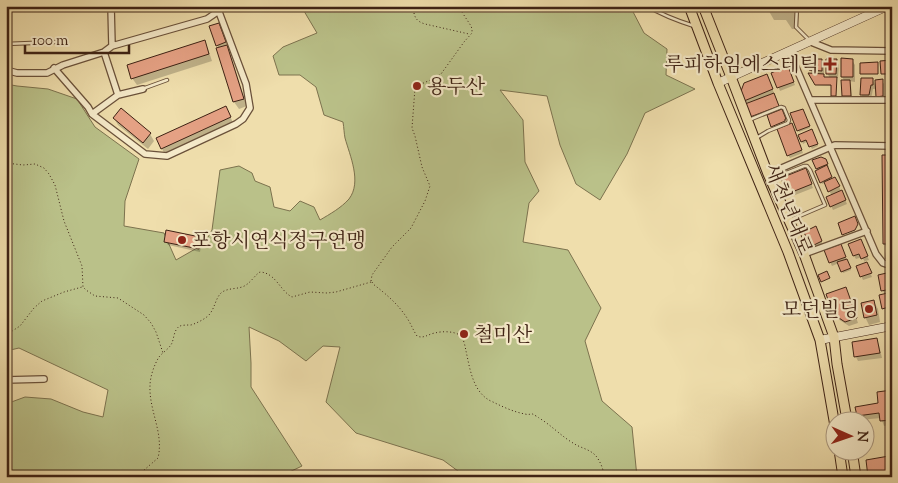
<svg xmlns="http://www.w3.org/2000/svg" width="898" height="483" viewBox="0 0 898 483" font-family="'Sorts Mill Goudy','Noto Serif KR',serif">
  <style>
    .green { fill: #bac189; stroke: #7c724e }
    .shadow { fill: #0003 }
    .building { fill: #e5a184; stroke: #3e2214 }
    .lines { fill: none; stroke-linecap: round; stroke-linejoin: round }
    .lane-casing { stroke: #6a513a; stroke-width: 4.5 }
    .street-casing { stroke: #6a513a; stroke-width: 8 }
    .secondary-casing { stroke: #3e2214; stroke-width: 9 }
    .primary-casing { stroke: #3e2214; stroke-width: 11 }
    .path { stroke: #3e2214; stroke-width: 1; stroke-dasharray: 1 2.5; stroke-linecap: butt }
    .lane { stroke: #f5eac9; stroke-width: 2.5 }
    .street { stroke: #f5eac9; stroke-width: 5.5 }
    .secondary { stroke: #f5eac9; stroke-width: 8 }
    .primary { stroke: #efdeac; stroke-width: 9 }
    .poi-dot { fill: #8f2418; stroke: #f5eac9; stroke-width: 2 }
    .labels { text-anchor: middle; stroke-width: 4.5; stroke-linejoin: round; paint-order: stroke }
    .poi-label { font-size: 20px; fill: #3e2214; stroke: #f5eac9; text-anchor: start }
    .street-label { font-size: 20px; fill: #3e2214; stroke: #f5eac9 }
  </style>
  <rect width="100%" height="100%" fill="#efdeac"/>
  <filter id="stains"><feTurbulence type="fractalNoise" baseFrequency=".004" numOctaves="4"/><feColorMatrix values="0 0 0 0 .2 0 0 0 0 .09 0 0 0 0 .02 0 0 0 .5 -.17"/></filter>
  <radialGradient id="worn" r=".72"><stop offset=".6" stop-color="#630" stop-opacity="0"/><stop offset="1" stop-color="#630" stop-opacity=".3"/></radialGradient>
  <path class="green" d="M301,6h329l14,27 23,16 -1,26 29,14 -50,24 -18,41 -27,46 -24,-16 -16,-39 -13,-49 -47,-6 23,30 2,42 14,29 -10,12 -6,39 45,8 33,58 -16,33 17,60 30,26 5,50h-171l-23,-17 -87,-27 -30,-31 14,-55 -17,-1 -17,15 -27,-20 -30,-14 2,36v24l51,79 -23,11h-273v-73l19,-7 26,2 32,13 20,5 5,-27 -89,-42 -13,3v-267l11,2 31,3 29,10 18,28 44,32 -14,42 -1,25 40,7 12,27 28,-16 8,-14 8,-60 19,-4 13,7 3,8 15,6 4,20 16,4 10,-10 14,6 6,13c10,-6 21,-12 29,-21 13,-17 1,-43 -4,-61 -1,-5 -1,-10 -2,-16l-19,-7 -8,-28 -16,-12h-21l-6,-19 10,-9 34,-14z"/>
  <path class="shadow" d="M766,6h33l-1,23h-6l-6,-9h-12z
    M219,24l4,7 24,75 -8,3 -5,-7 -15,-53 -2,-4z
    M204,42l4,7 4,12 -75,24 -5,-7z
    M836,60l3,5 -1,13h-2v19h-3v-11l-17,-1 -6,-10h3l-3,-5 11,-9 3,4v13h6l-3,-5z
    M852,60l3,5v17l-6,-1 2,4 1,14h-7l-2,-3 -1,-14h3l-3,-5z
    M789,71l6,14 -15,6 -7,-18z
    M872,79l5,8 5,-6 2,3v15l-5,1 -2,-4v-7h-4l-2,10h-7l-3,-5z
    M769,80l10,26 -28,11 -6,-17z
    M226,107l8,18 -68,31 -4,-7z
    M783,112l3,9 -1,1v2l-11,4 -6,-13z
    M803,112l7,16 -11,4 -1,-2z
    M114,118l36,16 4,7 -6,8 -30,-24z
    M793,128l10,25 -13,5 -2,-3z
    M812,131l6,15 -6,3 -4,-8 -5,3 -3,-8z
    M892,156v110l-5,-7 1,-9 -4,-7z
    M825,160l4,7 -2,1 5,11 3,-1 12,26 -14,6 -2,-4 1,-10 -7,-13 -3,1 -1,-2 -3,-12 -4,-9z
    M807,173l6,15 -23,9 -7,-19z
    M817,231l6,14 -10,4 -2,-3z
    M200,238l2,3 -2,11 -32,-7 -2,-3z
    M862,244l7,16 -4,1 7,16 -9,3 -6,-13 9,-3 -4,-7 -6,2 -2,-3z
    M842,248l9,22 -8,3 -4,-10 -7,3 -7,-15z
    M890,274l2,3v30l-8,2 -3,-13 4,-1 -2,-4z
    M848,293l10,30 -9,3 -11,-7 -3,-6z
    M874,302l4,7 2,13 -11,3 -4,-8z
    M877,340l2,5 3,13 -24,3 -2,-4z
    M892,391v33l-8,2 -3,-8 -21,2 -2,-4 -1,-8 23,-4z
    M889,457l3,7v13z"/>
  <path class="building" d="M219,23l7,19 -10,4 -7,-20z
    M205,40l4,14 -78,25 -4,-14z
    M227,45l17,54 -11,3 -17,-54z
    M841,58l12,1v18h-12z
    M813,59h9v12l-13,-1v-8z
    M826,59h11l-1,15h-10z
    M892,60v14h-11l-1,-13z
    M878,62v12h-18v-11z
    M788,66l6,16 -17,6 -6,-15z
    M808,73l16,1v3h13l-1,19h-5v-11h-16z
    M767,74l6,15 -29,12 -3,-10 3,-8z
    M861,78h12v7h-2l-2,10h-9z
    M888,78h4v18h-4z
    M883,79v17l-7,1 -1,-17z
    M841,80h9l1,16h-9z
    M774,93l5,13 -29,11 -5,-13z
    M226,106l5,11 -70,32 -5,-11z
    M121,108l30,25 -8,10 -30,-25z
    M782,109l4,10h-1v2l-14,6 -4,-12z
    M803,109l7,17 -13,5 -7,-18z
    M792,123l10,27 -15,6 -10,-27z
    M812,129l6,15 -9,3 -3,-7 -5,2 -3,-7z
    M882,155h10v105l-6,-1 1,-15h-4z
    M821,157l5,2 2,5 -12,5 -4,-9z
    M827,165l5,12 -12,6 -5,-12z
    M806,168l6,16 -25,10 -6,-16z
    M835,177l5,9 -12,6 -4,-10z
    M842,190l4,10 -16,7 -4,-10z
    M855,216l3,8 -3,6 -13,5 -4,-12z
    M816,226l6,15 -12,6 -6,-15z
    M166,230l34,7 -1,12 -35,-7z
    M861,239l7,17 -7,3 -2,-5 -6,2 -5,-12z
    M841,244l5,13 -17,6 -5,-13z
    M847,259l4,9 -10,4 -4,-10z
    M867,262l5,11 -12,4 -4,-11z
    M827,271l3,7 -9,4 -3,-7z
    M891,272l1,17 -11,2 -3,-16z
    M846,287l11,31 -12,4 -12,-8 -7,-20z
    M892,292v14l-10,3 -3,-14z
    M874,300l3,15 -13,3 -3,-15z
    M877,338l3,15 -26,4 -2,-15z
    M892,390v30l-12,1 -1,-8 -22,3 -2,-9 23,-4 -1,-11z
    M889,456l3,21h-24l-2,-17z"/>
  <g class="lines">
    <defs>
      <path id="lane" d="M647,6c15,9 31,15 47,20
        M797,6l-1,21 14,14
        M6,44l50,-2
        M145,88l22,-8
        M749,120l32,-13 3,1 5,12 -1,3 -20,8 -10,6
        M774,173l5,3 25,-10h3l3,4 15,35 -35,15"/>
      <path id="street" d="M111,6l1,40
        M811,42l20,8 61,1
        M789,51l87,203 7,9 9,3
        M104,52l14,43 25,-6
        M54,68l34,39 4,7 53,40 22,2 69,-32 7,-5 7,-11 -4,-24 -27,-72
        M6,70l11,3h30l16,-8 41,-13 8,-6 95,-27 19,-13
        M811,100h81
        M92,114l26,-19
        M768,174l67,-29 57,1
        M804,254l63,-23
        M6,380l38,-1"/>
      <path id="secondary" d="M718,83l170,-77
        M820,340l72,-14"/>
      <path id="primary" d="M689,6l29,77 70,169 32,88 16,92
        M703,6l28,71 37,97 36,80 30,83 3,27 10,56
        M839,450l4,27
        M852,450l4,27"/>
    </defs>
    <use href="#lane" class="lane-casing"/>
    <use href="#street" class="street-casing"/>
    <use href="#secondary" class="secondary-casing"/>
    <use href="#primary" class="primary-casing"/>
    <path class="path" d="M413,6c1,10 2,15 12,18l44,10
      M6,163l17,2 12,-1 9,4 5,6 6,11 9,36 18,45 1,21 3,3 9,6 23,2 26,17 7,8 5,9 7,21
      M371,281l1,-6 20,-28 19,-19 14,-27 5,-15 -8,-19 -7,-31 -3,-8 3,-40 4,-3 16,-7 6,-4 23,-32 8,-9v-4l-1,-3 -13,-20
      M372,282l1,2c13,10 25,20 34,34 4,6 6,12 10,18 7,3 11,-2 18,-3 7,-2 20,-2 26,3 3,4 4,10 5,15 4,18 7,43 27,51 10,5 21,10 32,12 3,1 5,0 8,0 1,1 5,3 6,4 12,7 22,18 34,25 7,5 17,6 23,13 4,5 8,14 8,21
      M6,335l14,-9 14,-18 8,-7 22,-9 18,-5
      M136,477l22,-19c6,-25 -9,-47 -8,-72 0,-9 4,-21 9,-29 4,-5 10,-8 13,-14 2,-5 2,-14 8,-17 3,-1 7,-1 11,-1 6,-2 12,-5 17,-9 7,-7 7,-17 13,-23 7,-6 18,-3 25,-8 6,-4 9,-10 14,-13 16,1 20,19 32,25l18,-5 17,1 9,-1 35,-10"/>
    <use href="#lane" class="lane"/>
    <use href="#street" class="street"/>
    <use href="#secondary" class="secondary"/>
    <use href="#primary" class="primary"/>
  </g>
  <g class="poi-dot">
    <path d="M827.5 56.5h5v5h5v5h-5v5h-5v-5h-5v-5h5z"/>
    <circle cx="417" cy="86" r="5"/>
    <circle cx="182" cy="240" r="5"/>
    <circle cx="869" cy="309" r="5"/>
    <circle cx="464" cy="334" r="5"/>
  </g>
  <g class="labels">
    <g class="poi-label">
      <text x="819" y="71" text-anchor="end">루피하임에스테틱</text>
      <text x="427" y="93">용두산</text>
      <text x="192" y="247">포항시연식정구연맹</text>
      <text x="859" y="316" text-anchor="end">모던빌딩</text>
      <text x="474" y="341">철미산</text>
    </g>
    <g class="street-label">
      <text transform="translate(789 209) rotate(68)" y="7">새천년대로</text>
    </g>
  </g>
  <rect width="898" height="483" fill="none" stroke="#efdeac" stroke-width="25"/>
  <rect x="8" y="8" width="883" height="468" fill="none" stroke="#3e2214" stroke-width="2.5"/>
  <rect x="12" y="12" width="873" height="458" fill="none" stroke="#3e2214"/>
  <g transform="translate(850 436) rotate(92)"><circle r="24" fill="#f5eac9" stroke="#ac9a81"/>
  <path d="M0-4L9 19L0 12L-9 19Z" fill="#8f2418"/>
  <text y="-8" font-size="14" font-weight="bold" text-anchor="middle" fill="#3e2214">N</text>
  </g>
  <path d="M25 45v8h104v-8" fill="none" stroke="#3e2214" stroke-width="2.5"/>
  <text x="32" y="45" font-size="15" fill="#3e2214" stroke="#f5eac9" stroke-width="4" paint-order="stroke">100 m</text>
  <rect width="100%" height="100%" filter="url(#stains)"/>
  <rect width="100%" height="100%" fill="url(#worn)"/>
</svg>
